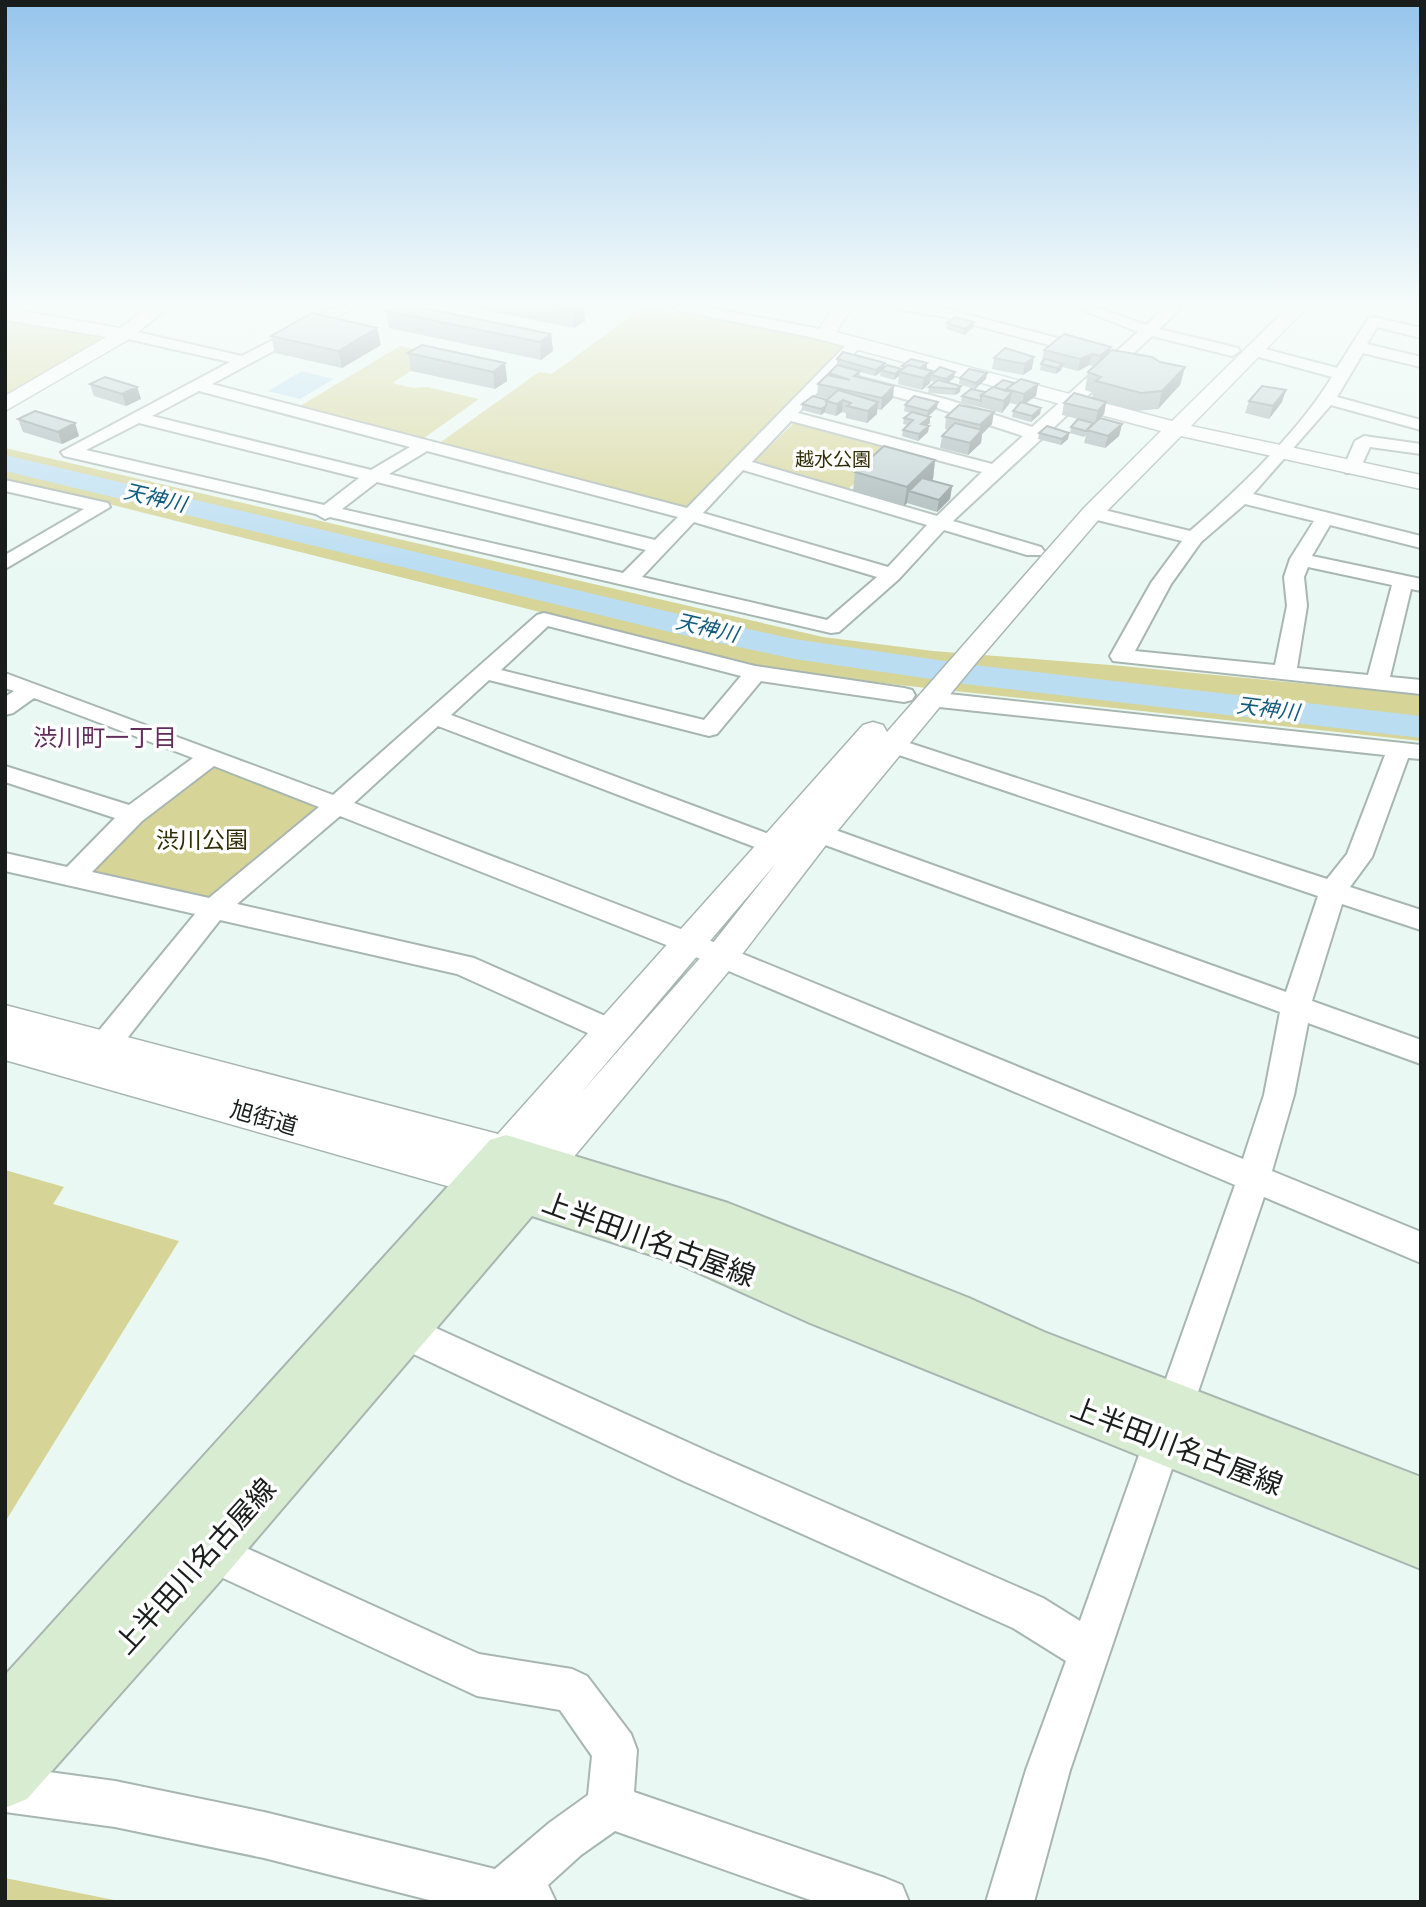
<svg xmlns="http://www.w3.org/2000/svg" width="1426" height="1907" viewBox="0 0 1426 1907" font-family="'IBM Plex Sans','Noto Sans JP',sans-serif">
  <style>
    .green { fill: #d6d496 }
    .water { fill: #baddf2 }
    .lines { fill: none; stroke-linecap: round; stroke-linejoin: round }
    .river { fill: #baddf2; fill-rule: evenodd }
    .minor-casing { stroke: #a8b6b1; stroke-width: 4 }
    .tertiary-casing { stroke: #a8b6b1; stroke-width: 3 }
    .secondary-casing { stroke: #a8b6b1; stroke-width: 4 }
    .minor { fill: #fff; fill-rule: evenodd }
    .tertiary { fill: #fff; fill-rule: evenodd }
    .secondary { fill: #d7ecd0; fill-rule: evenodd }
    .wall { fill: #a5b2b4 }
    .shaded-wall { fill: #869192 }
    .building { fill: #c0cfd1; stroke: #869192; stroke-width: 2 }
    .labels { text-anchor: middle; stroke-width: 7; stroke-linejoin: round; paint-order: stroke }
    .far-park-label { font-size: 19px; fill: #302e04; stroke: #fff }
    .far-water-label { font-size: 21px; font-style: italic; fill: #115b7d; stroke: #fff }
    .park-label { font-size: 23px; fill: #302e04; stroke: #fff }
    .street-label { font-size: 23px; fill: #191e1c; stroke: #fff }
    .neighbourhood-label { font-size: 24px; fill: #622d5b; stroke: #fff }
    .near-street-label { font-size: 28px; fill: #191e1c; stroke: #fff }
  </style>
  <rect width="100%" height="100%" fill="#eaf8f3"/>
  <path class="green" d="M643,307l164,29 43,12 -166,160 -246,-64 101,-72 13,2z
    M5,319l91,16 8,7 -99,57z
    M400,346l37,8 -45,29 22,5 13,-1 52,12 -55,39 -124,-32z
    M795,422l97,27 -45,41 -94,-28z
    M5,448l818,189 110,14 189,15 299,29v46l-522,-56 -140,-18 -754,-189z
    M213,764l107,41 -107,98 -125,-32 53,-53z
    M5,1170l59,17 -11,17 126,37 -174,281z
    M5,1878l119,24h-119z"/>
  <path class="water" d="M302,371l32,8 -34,20 -32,-8z"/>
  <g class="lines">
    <path class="river" d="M5,455l669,158 120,26 171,25 456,52v22l-456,-54 -171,-25 -120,-26 -669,-162z"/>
    <defs>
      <path id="minor" d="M337,307h18l-143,77 475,124 164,-168h10l3,3 -66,70 194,51 31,-28 -86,-28 -87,-24 -2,-3 8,-5 6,2 87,22 83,27 106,-95 -63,-25h21l50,18 20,-18h16l-23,22 79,19 2,3 -8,5 -80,-20 -199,185 88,26 3,4 -3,4h-14l-83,-25 -45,49 -60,53 -8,1 -501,-116 -5,2 -9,-5 -252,-58 -3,-4 169,-90 -111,-25 -3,-3 3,-3 5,-2 118,27zM199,391l211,56 -39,23 -219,-54zM791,421l191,51 -45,44 -185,-54zM139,423l220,55 -35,27 -238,-55zM427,451l251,66 -23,23 -266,-66zM743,470l184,55 -39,42 -185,-54zM377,482l269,68 -23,23 -281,-64zM694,522l183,55 -50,43 -185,-43z
        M674,307h30l121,23 8,5 -8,5 -144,-29z
        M900,307l42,1 154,40 2,3 -8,5 -149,-40 -39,-6z
        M1373,317l48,11v10l-44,-11 -10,17 54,13v10l-58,-14 -26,44 84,23v10l-90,-25 -78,89 168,42v12l-91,-23 -18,31 109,23v12l-10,-2 -21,88 31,3v14l-308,-33 -3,-5 41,-73 31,-42 -97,-24 -2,-4 2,-4 7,-2 98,24c49,-42 109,-100 142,-154l-84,-23 -2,-3 2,-3 6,-2 83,22 31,-49zM1245,504l69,17 -24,38 -6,18 3,29 -12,59 -140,-14 36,-67 30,-42zM1308,567l84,18 -24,90 -71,-7 10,-62 -3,-29z
        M1364,436l57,8v10l-51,-7 -12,26h-12l-3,-4 12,-28z
        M5,480l103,23 2,4 -105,62v-14l79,-46 -79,-18z
        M544,613l211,53 149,22 8,2 3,5 -3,5 -8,2 -143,-21 -44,53 -8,2 -220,-56 -38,35 331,124 4,6 -4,6 -9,3 -335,-128 -84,77 345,133 544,223 21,-64 16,-83 -471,-173 -4,-6 4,-6 9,-3 9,3 459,165 32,-96 -434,-146 -4,-5 4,-5 8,-2 8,2 427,139 20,-25 38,-99 -455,-49 -8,-2 -3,-5 3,-5 8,-2 491,53v14l-13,-1 -36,99 -22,30 71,23v20l-79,-26 -30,97 109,39v24l-113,-41 -14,72 -22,76 149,61v31l-157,-66 -194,573 -36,132h-48l40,-132 40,-109 -53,-33 -334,-149 -289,-136 -5,-12 5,-12 13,-5 13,5 291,132 336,147 37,23 155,-436 -556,-235 -339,-134 -103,88 237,54 147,65 5,8 -5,8 -10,3 -10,-3 -144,-65 -237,-54 -106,135 -11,4 -11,-4 -4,-8 4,-8 103,-125 -190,-43v-18l62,14 48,-49 -110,-36v-16l124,39 64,-47 -159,-60 -21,15 -8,2v-18l9,-6 -9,-3v-15l328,122 204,-180zM548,626l193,50 -37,44 -203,-50zM214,766l105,41 -110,91 -117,-26 50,-51z
        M209,1531l270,123 93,15 15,7 44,58 6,16 -3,42 251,86 17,7 7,17h-93l-201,-71 -34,24 -33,30 8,17h-119l-173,-44 -149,-31 -110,-15v-46l110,15 149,31 231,57 54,-46 39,-28 4,-39 -32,-46 -83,-14 -282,-131 -6,-14 6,-14z"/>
      <path id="tertiary" d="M148,307h21l-38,31 -126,73v-15l101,-59 -101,-17v-12l115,20z
        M834,307h18l-16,25 336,89 116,-114h19l-116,119 230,49v14l-240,-53 -81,82 -124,145 -147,178 -96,125 -176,211 -19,30 -15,5 -76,-26 -442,-126v-55l493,129 365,-409 10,-3 10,3 4,7 197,-224 77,-77 -343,-92 -3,-4zM777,862l-68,86 -129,146zM485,1164l21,6 14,-5 -6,8z"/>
      <path id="secondary" d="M506,1135l222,68 241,95 75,34 377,145v92l-611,-246 -131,-59 -147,-48 -303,355 -202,228 -22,9v-133l485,-535z"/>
    </defs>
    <use href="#minor" class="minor-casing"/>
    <use href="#tertiary" class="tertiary-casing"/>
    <use href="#secondary" class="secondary-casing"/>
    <use href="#minor" class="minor"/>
    <use href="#tertiary" class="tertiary"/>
    <use href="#secondary" class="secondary"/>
  </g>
  <path class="wall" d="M469,307h115l1,14 -11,7z
    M386,311l165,23 2,17 -12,9 -152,-32z
    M947,323l26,5 -9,7 -18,-6z
    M271,336l110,9 -39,23 -67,-15z
    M1005,348l27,21 -9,6 -31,-6 2,-11z
    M1044,350l65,3 76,14 -5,18 -22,24 -22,2 -30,-8 -2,11 -5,5 23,5 -3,12 -14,12 -21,-5 2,-8 -2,2 -14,-4 1,-6 15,-6 -24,-6 2,-12 28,-5 1,-5 -8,-3 3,-18 7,-5 -6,-2 -11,6 -16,-4 -1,3 -5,4 -16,-4z
    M408,353l97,10 2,18 -12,8 -84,-18z
    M837,359l48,4 -1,4 17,4 1,-5 25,3 -2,1 6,4 23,4 -6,4 12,10 -5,3 -27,-2 1,-6 6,-5 -5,-1v2l-8,7 -24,-6 1,-8 -5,4 -14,-4 1,-4 -6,4 -15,-4v5l33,21 -12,12 -4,-1v5l-10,9 -21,-5v-5l-4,-1 -6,4 -11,-3v-1l-4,3 -19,-5v-6l25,-4 1,-1 -11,-3 1,-12 19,-19z
    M960,378l26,1 -11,10 -16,-5z
    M1014,383l24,1 -2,12 -11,7 16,5 -1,6 -9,8 -19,-5 1,-6 6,-6 -9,-2 -8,10 -41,-11 1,-6 23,-4z
    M90,384l47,3 4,12 -15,7 -32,-10z
    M1249,401l33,1 -13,17 -24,-6z
    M905,405l32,3 -8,8 1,1v6l-4,2 3,1 -1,6 -10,9 -16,-5 1,-6 5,-5 -5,-1 1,-6 6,-5 -6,-2z
    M946,417l46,7 -10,10 -1,9 -13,12 -28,-7 2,-12 6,-6 -3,-1z
    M18,419l61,17 -17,8 -39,-12z
    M1039,433h30l-1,6 -7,6 -23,-6z
    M935,460l-2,19 -2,2 21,5 -2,13 -13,13 -30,-9 -3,3 -51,-15 2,-19z"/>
  <path class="shaded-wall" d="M579,307h5l1,14 -11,7 -1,-17z
    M974,322l-1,6 -9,7 1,-6z
    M377,328l4,17 -39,23 -4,-17z
    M551,334l2,17 -12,9 -1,-18z
    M1111,347l-3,11 -11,9 3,-11z
    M1092,354l-3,11 -11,6 2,-12z
    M1034,357l-2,12 -9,6 2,-11z
    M505,363l2,18 -12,8 -2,-17z
    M885,363l-1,6 -3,1v2l-6,4 1,-6z
    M927,363v6l-11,7 1,-6z
    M1063,364l-2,6 -5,4 1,-6z
    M1185,367l-5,18 -22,24 4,-18z
    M901,369l-2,7 -5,4 1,-6z
    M932,371l-2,12 -8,7 2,-12z
    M955,372l-1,6 -9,7 1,-6z
    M987,373l-1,6 -11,10 1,-6z
    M1038,384l-2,12 -14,10 2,-12z
    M894,386l-1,12 -12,12 1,-12z
    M961,386l-1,6 -5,3 1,-6z
    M137,387l4,12 -15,7 -4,-12z
    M1286,390l-4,12 -13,17 4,-13z
    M1012,392l-3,12 -7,9 2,-12z
    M843,400l-1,12 -6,4 1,-12z
    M878,402l-1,12 -10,9 1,-12z
    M938,402l-1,6 -10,9 1,-6z
    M1106,402l-2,12 -9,9 3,-12z
    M826,406l-1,6 -4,3v-6z
    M1041,408l-1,6 -9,8 1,-6z
    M994,412l-2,12 -10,10 -1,9 -13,12 2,-12 9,-9 1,-9z
    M930,417v6l-9,7v-6z
    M75,423l4,13 -17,8 -4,-12z
    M1122,424l-3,12 -14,12 3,-12z
    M929,426l-1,6 -10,9 1,-7z
    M1069,433l-1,6 -7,6 1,-6z
    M935,460l-2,19 -15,14 -9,-2 -2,12 -3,3 3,-19z
    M952,486l-2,13 -13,13 2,-12z"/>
  <path class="building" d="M392,307h26l133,27 -11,8 -154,-31z
    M551,307h28l-6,4z
    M312,313l65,15 -39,23 -67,-15z
    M955,317l19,5 -9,7 -18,-6z
    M1064,334l47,13 -11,9 -8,-2 -12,5 -36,-9z
    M422,345l83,18 -12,9 -85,-19z
    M1005,348l29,9 -9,7 -31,-6z
    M1112,350l40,7 8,5 25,5 -23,24 -21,2 -45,-12 5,-4 -13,-5z
    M843,352l42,11 -9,7 -39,-11z
    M911,359l16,4 -7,5 -12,-3 -3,2 -3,-1z
    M1045,359l18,5 -6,4 -16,-4z
    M837,365l23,6 -6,5 40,10 -12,12 -64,-14 9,-9 23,5 -21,-7z
    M887,365l14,4 -6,5 -14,-4z
    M908,365l24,6 -8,7 -25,-6z
    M940,367l15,5 -9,7 -15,-4z
    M969,369l18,4 -11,10 -16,-5z
    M105,377l32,10 -15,7 -32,-10z
    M1021,379l17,5 -14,10 -18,-5z
    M938,380l23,6 -5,3 -27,-2z
    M1003,380l11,3 -8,6v2l-12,-4z
    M1262,386l24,4 -13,16 -24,-5z
    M993,387l19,5 -8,9 -23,-6z
    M971,389l14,3 -4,3v6l-19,-5z
    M838,390l40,12 -10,9 -21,-5 4,-3 -8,-3 -6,4 -11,-3z
    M1074,393l32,9 -8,9 -34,-8z
    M813,396l14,4 -1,6 -5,3 -19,-5z
    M914,396l24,6 -10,9 -23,-6z
    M1021,402l20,6 -9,8 -19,-5z
    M959,405l35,7 -14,13 -34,-8z
    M35,411l40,12 -17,9 -40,-13z
    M912,412l18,5 -9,7 8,2 -10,8 -16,-4 10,-10 -9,-2z
    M1100,418l22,6 -14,12 -21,-6z
    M1078,419l15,4 -7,8 -15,-4z
    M955,423l27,7 -12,13 -28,-7z
    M1047,426l22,7 -7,6 -23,-6z
    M884,446l51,14 -28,27 -52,-15z
    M922,478l30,8 -13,14 -30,-9z"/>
  <linearGradient id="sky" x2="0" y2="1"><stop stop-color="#95c4ec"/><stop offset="0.53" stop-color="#f6fcfa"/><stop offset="1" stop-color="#f6fcfa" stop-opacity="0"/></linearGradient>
  <rect width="1426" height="574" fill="url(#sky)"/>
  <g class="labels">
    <g class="far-park-label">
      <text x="833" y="466">越水公園</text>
    </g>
    <g class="far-water-label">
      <text transform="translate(155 498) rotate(13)" y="7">天神川</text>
      <text transform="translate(707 628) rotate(13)" y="7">天神川</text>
      <text transform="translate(1268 709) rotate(7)" y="7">天神川</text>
    </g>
    <g class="park-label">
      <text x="202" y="848">渋川公園</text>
    </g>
    <g class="street-label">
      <text transform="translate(264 1118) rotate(16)" y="8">旭街道</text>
    </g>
    <g class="neighbourhood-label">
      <text x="105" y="746">渋川町一丁目</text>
    </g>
    <g class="near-street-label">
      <text transform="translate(649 1239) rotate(20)" y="10">上半田川名古屋線</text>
      <text transform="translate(1177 1446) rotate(21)" y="10">上半田川名古屋線</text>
      <text transform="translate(195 1566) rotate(-48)" y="10">上半田川名古屋線</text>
    </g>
  </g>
  <rect width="1426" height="1907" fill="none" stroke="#191e1c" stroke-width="14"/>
</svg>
